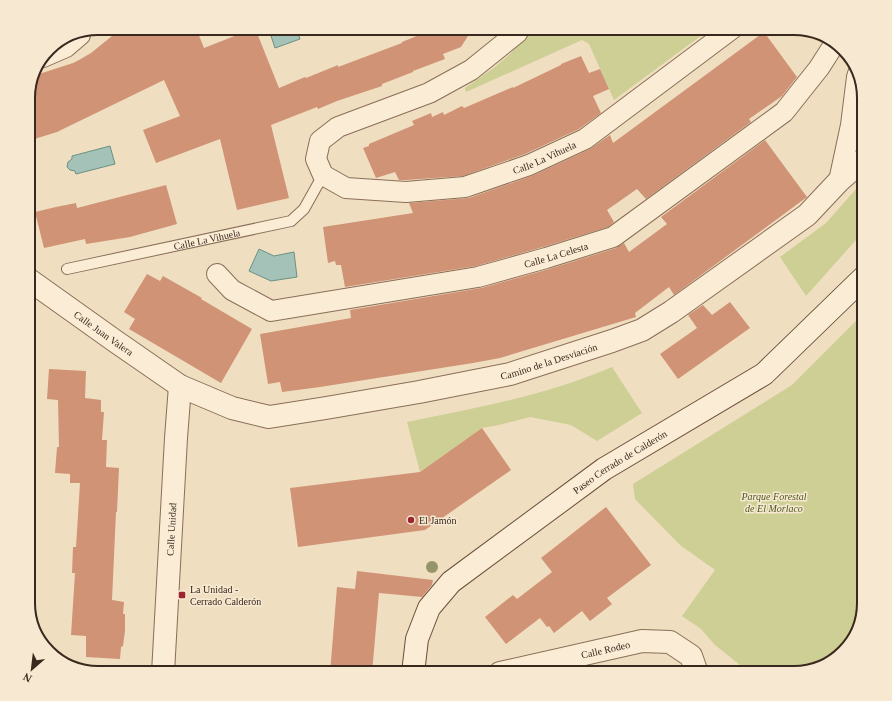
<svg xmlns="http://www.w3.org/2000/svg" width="892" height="701" viewBox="0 0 892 701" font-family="Georgia,serif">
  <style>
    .green { fill: #cdcf95 }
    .water { fill: #a4c2b7; stroke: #6a9184 }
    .building { fill: #d09375 }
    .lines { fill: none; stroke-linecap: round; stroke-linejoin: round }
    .service-casing { stroke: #8b6e58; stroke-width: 12 }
    .minor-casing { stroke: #8b6e58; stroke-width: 22 }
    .tertiary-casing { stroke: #8b6e58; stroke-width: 24 }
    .secondary-casing { stroke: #6c4f3b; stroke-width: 24 }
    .service { stroke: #faecd5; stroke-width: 10 }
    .minor { stroke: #faecd5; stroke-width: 20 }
    .tertiary { stroke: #faecd5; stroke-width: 22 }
    .secondary { stroke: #faecd5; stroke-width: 22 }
    .tree { fill: #97946a }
    .poi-dot { fill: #9d2530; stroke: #f7e9d1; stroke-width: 1.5 }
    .labels { text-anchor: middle; stroke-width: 3; stroke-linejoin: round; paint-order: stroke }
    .street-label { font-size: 10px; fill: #39281d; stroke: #f7e9d1 }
    .park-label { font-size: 10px; font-style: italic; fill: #4e5722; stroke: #f7e9d1 }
    .poi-label { font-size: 10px; fill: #39281d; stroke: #f7e9d1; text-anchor: start }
    .rim { fill: none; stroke: #39281d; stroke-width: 2 }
  </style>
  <rect width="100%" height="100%" fill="#f0dec1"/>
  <path class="green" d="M537,28h172l1,1 -96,71 -25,-56 -7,-4 -116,52 -1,-4 30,-21 16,-14 11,-13z
    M864,180v51l-58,65 -26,-39 46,-34z
    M864,313v290l-17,46 -22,17 -31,7h-44l-35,-28 -14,-16 -19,-13 33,-46 -35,-25 -45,-46 -2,-15 159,-99z
    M612,367l30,46 -45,28 -26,-16 -41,-8 -31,8 -17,3 -62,44 -13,-50c69,-14 140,-27 205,-55z"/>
  <path class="water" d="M292,28h4l4,11 -25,9 -4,-12z
    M110,146l5,18 -39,10 -1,-3 -5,-1 -3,-3 1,-5 4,-3v-3z
    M259,249l15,7 20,-4 3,25 -26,4 -22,-10z"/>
  <path class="building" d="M122,28h74l8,20 51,-20 24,60 26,-11 1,1 32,-13v2l64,-24v-1l34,-14h37l-12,19 -18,7 2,5 -32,12v1l-31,12v2l-45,15 -19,8 -1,-2 -46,18 18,73 -52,12 -17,-71 -64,24 -13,-33 37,-14 -16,-36 -107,52 -29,9v-48l5,-17 40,-13 6,-3 12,-7z
    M764,32l33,45 -15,19 -33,23 2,3 -105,77 -9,-10 -30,21 7,12 -6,5 -65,20 -67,19 -131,21 -4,-22h-5l-1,-4 -7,2 -5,-36 90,-14 -4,-10 60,-5 65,-23 56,-26 20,-14 3,8z
    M581,56l8,17 11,-4 9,20 -16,7 8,17 -22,16 -54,25 -62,22 -57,4h-7l-4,-8 -19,6 -13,-30 6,-2v-2l45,-19 -2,-4 19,-8 1,4 11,-5 1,3 18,-9 2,2 49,-21v1l48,-23v-1z
    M765,140l42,57 -133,98 -5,-8 -34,26 1,4 -136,41 -27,5 -153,24 -38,5 -2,-10 -12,2 -8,-50 91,-16 -1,-8 131,-22 68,-19 67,-21 8,-5 5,9 38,-28 -6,-7z
    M166,185l11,39 -47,13 -44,7 -1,-5 -41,9 -9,-36 21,-5 20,-4 1,5z
    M147,274l13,7 3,-5 39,22 -1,1 51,30 -31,54 -92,-54 6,-10 -11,-7z
    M730,302l20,26 -72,51 -18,-25 37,-26 -9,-13 15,-10 9,10z
    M49,369l37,2 -1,27 16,2v12h3l-2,28h5l-1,27 13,1 -2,44h-1l-4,88 12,2 -1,12h2v17l-2,15 -2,1 -1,12 -34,-2v-21l-15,-1 4,-62h-3l1,-26h3l4,-64h-10v-9l-15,-1 2,-26h2l-1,-47 -11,-1z
    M482,428l29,42 -86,60 -127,17 -8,-59 130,-16z
    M606,507l45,58 -44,33 5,6 -22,17 -8,-10 -28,22 -5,-7 -2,1 -7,-9 -34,26 -21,-27 28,-22 4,4 35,-27 -11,-14z
    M357,571l76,9 -1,5 -10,12 -43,-4 -7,80h-42l7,-86 18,2z"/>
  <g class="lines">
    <defs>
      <g id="service">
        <path id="s1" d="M67,269l224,-48 13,-12 19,-34"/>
      </g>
      <g id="minor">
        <path id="s2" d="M520,28l-3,5 -46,37 -42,23 -91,34 -18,14 -4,18 7,16 23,13 60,4 59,-5 64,-22 56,-26 148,-111"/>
        <path d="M43,57l23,-10 14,-12"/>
        <path d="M839,181l12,-56 6,-48 1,-3"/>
        <path id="s3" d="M217,274l15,16 39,21 207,-34 68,-19 67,-21 171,-125 35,-44 16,-25"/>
      </g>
      <g id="tertiary">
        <path id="s4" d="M28,279l87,62 65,45 52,22 37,9 57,-9 93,-16 91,-18 102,-33 30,-11 29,-18 136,-97 32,-34 25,-22"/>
        <path id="s5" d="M163,673l13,-235 4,-52"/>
        <path id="s6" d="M500,673l142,-32 28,1 21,14 6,17"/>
      </g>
      <g id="secondary">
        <path id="s7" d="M413,673l4,-34 12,-31 22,-26 153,-113 160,-95 100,-97"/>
      </g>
    </defs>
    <use href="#service" class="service-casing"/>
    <use href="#minor" class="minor-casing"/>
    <use href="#tertiary" class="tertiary-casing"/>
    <use href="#secondary" class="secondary-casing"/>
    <use href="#service" class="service"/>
    <use href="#minor" class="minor"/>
    <use href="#tertiary" class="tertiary"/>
    <use href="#secondary" class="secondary"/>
  </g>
  <circle class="tree" cx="432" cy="567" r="6"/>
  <g class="poi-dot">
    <circle cx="411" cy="520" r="4"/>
    <rect x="178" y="591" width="8" height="8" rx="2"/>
  </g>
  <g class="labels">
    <g class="street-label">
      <text dy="4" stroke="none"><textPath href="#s2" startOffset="499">Calle La Vihuela</textPath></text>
      <text dy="4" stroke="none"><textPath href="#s1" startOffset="143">Calle La Vihuela</textPath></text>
      <text dy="4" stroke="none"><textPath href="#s3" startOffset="357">Calle La Celesta</textPath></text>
      <text dy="4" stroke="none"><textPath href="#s4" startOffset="93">Calle Juan Valera</textPath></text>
      <text dy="4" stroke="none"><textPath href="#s4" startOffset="566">Camino de la Desviación</textPath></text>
      <text dy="4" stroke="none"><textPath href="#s7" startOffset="309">Paseo Cerrado de Calderón</textPath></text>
      <text dy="4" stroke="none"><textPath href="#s5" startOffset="144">Calle Unidad</textPath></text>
      <text dy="4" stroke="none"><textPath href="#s6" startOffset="108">Calle Rodeo</textPath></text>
    </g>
    <g class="park-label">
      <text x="774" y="500">Parque Forestal<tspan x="774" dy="12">de El Morlaco</tspan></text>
    </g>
    <g class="poi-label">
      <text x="419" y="524">El Jamón</text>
      <text x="190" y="593">La Unidad -<tspan x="190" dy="12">Cerrado Calderón</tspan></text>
    </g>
  </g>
  <path d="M0 0H892V701H0ZM98 35H794A63 63 0 0 1 857 98V603A63 63 0 0 1 794 666H98A63 63 0 0 1 35 603V98A63 63 0 0 1 98 35Z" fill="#f7e9d1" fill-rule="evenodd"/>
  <path class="rim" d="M98 35H794A63 63 0 0 1 857 98V603A63 63 0 0 1 794 666H98A63 63 0 0 1 35 603V98A63 63 0 0 1 98 35Z"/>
  <g transform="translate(32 669) rotate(208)" stroke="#f7e9d1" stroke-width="3" paint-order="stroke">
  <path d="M0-3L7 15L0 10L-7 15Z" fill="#39281d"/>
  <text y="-6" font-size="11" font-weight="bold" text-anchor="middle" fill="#39281d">N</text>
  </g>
</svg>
